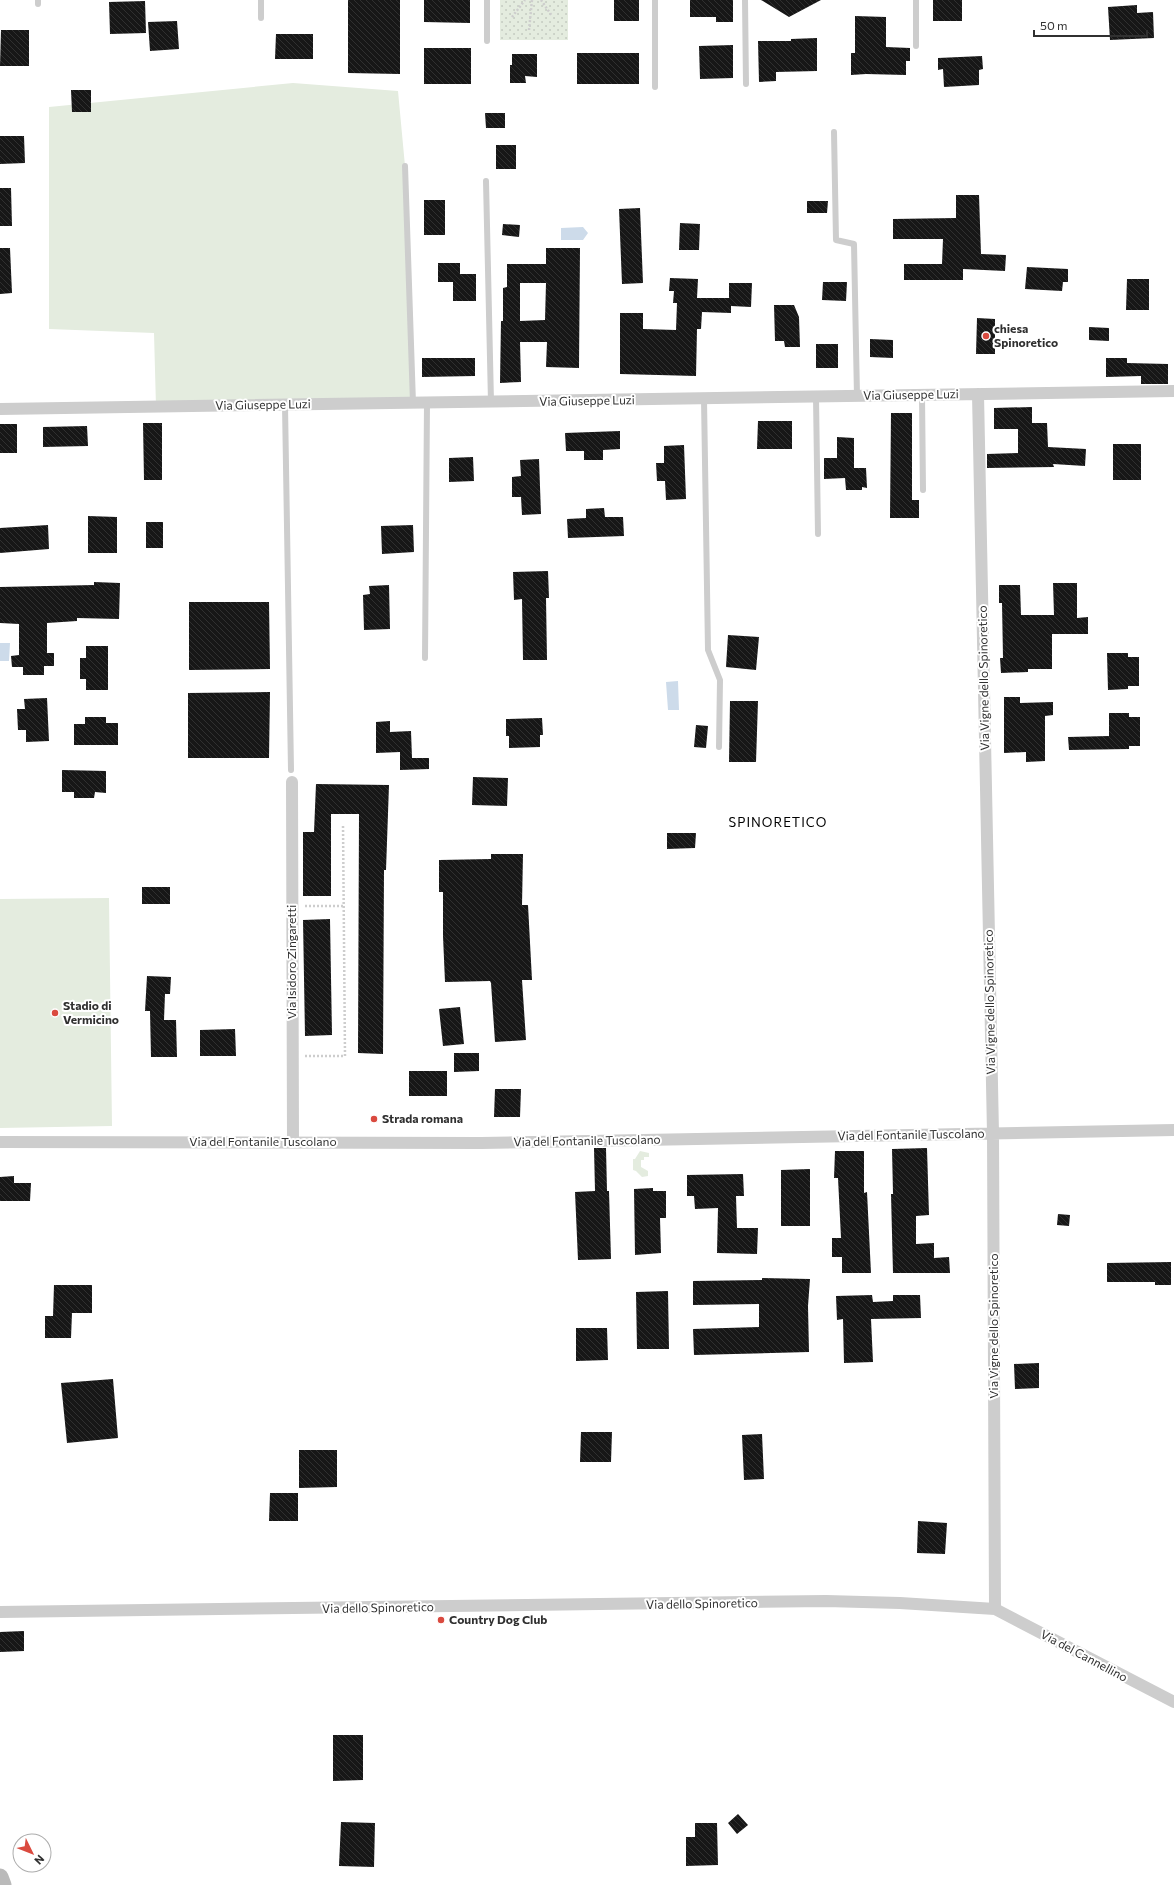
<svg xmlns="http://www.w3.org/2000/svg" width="1174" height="1885" viewBox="0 0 1174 1885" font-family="Commissioner,sans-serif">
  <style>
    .grass { fill: #e4ecdf }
    .park { fill: url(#park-dots) }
    .water { fill: #cddbea }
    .building { fill: url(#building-back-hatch); fill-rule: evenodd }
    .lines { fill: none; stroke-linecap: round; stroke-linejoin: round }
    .path { stroke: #cdcdcd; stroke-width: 2.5; stroke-dasharray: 2 2; stroke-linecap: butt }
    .service { stroke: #cdcdcd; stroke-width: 6 }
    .minor { stroke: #cdcdcd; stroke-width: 12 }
    .secondary { stroke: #bababa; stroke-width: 17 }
    .poi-dot { fill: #da4a3f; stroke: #fff; stroke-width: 1.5 }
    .labels { text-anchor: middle; stroke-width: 4; stroke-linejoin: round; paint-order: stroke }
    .poi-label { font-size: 12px; font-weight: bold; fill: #303030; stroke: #fff; text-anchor: start }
    .street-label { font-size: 12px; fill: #303030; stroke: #fff }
    .neighbourhood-label { font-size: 13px; letter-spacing: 1px; fill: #000; stroke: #fff }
  </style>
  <defs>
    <pattern id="park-dots" width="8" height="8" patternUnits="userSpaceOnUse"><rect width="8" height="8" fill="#e4ecdf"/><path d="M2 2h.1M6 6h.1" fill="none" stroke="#c4cbc0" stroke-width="1.8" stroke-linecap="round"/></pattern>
    <pattern id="building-back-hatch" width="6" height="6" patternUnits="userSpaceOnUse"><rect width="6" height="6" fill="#171717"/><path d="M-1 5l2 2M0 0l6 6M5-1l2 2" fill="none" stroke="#303030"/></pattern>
  </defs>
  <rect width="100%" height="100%" fill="#fff"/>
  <path class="grass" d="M293,83l105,8 7,75 8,237 -257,4 -2,-74 -105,-4v-222z
    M109,898l3,228 -112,2v-229z
    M640,1151l9,2v4h-5v3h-3v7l7,4v5l-6,1 -6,-6 -3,-1v-11h2z"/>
  <path class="park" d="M500,0h68v40h-68z"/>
  <path class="water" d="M583,227l5,6 -5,7h-22v-12z
    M0,643h10l-1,18h-9z
    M678,681l1,29h-11l-2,-28z"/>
  <path class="building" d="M348,0h52v74l-52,-1z
    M424,0h46v23l-46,-1z
    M614,0h25v21h-25z
    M690,0h43v22h-17v-5h-26z
    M761,0h60l-32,17z
    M933,0h29v21h-29z
    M145,1l1,32 -36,1 -1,-32z
    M1137,5v8l16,-1 1,26 -44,2 -2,-33z
    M855,16l31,1v30l24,1v13h-4v14l-40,-1 -15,1v-22h4z
    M177,21l2,28 -29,2 -2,-29z
    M1,30h28v36h-29z
    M276,34h37v25h-38z
    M817,38v33l-41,1v9l-17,1 -1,-41h33v-2z
    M733,45v33l-33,1 -1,-33z
    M424,48h47v36h-47z
    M577,53h62v31h-62z
    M512,54h25v23l-12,-1 1,7h-16v-18h2z
    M982,56l1,13 -4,1v15l-35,2 -1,-18 -5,1v-12z
    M71,90h20v22h-19z
    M485,113h20v15h-19z
    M0,136h24l1,27 -25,1z
    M496,145h20v24h-20z
    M0,188h11l1,38h-12z
    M956,195h23l2,59 25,1 -1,16 -42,-2v11h-59v-16h38l1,-25h-50v-20l63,-1z
    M424,200h21v35h-21z
    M807,201h21l-1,12h-20z
    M640,208l3,75 -21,1 -3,-75z
    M680,223l20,1 -1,26h-20z
    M503,224l17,1 -1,12 -17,-2z
    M0,248h10l2,45 -12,1z
    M546,248h34l-1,120 -33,-1 1,-25h-27l1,40 -21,1 1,-62h2v-33l4,-1v-23h39zM520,283h26l-1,37 -25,1z
    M438,263h22v11h16v27h-23v-19h-15z
    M1027,267l41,2v13h-5l-1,9 -37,-2z
    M670,278l28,1 -1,19h32v-15h23l-1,24 -20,-1v7l-29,-1 -1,17h-4l-1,47 -76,-2v-61h23v16l33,1 1,-27h-4l1,-12h-5z
    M1127,279h22v31h-23z
    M823,282h24l-1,19 -24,-1z
    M774,305h20l5,12 1,30h-15l-1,-6h-9z
    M977,318l18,1v35h-19z
    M1089,327l20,1v13l-20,-1z
    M870,339l23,1v18l-23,-1z
    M816,344h22v24h-22z
    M422,358h53v18l-53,1z
    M1106,358h21v5l41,1v20h-27v-8l-35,1z
    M1032,407v16h15l1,24 38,2 -1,17 -32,-2 1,3 -67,1v-14l31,-1v-24h-24v-21z
    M891,413h21v87h7v18h-29z
    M758,421h34v28h-35z
    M143,423h19v57h-18z
    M0,424h17v29h-17z
    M87,426l1,20 -45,1v-20z
    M620,431v18l-17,1v10h-19v-9h-18l-1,-18z
    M837,437l17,1v30h12l1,20 -5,-1v3h-16l-1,-12 -21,1v-21h13z
    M1113,444h28v36h-28z
    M684,445l2,54 -20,1 -1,-19h-8l-1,-18h8v-17z
    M473,457l1,24 -25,1v-24z
    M539,459l2,55 -19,1 -1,-18h-9v-20l9,-1 -1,-16z
    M604,508l1,9h18l1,19 -56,2 -1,-19 19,-1v-9z
    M88,516l29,1v36h-29z
    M146,522h17v26h-17z
    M48,525l1,24 -49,4v-25z
    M413,525l1,27 -32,2 -1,-28z
    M548,571l1,27h-3l1,62h-24l-1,-61 -8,1 -1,-28z
    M94,582l26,1 -1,36 -42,-1v3l-30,2v30h7v13h-10v9h-21v-8h-11l-1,-11 8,-1v-31l-19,-1v-36l94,-2z
    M1053,583h24v35l11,-1v17h-36v35h-24v3l-27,1 -1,-15h3l-1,-55h-3v-18h21l1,30h33z
    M389,585l1,44 -26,1 -1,-35 7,-1 -1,-8z
    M189,602h80l1,67 -81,1z
    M728,635l31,2 -3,33 -30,-3z
    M86,646h22v44h-22v-11h-6v-21h6z
    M1107,653h21v4h11v29h-11v3l-20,1z
    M270,692l-1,66h-81v-65z
    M1004,697h16v6l33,-1v13l-8,1v45l-19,1v-10l-22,1z
    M47,698l2,43 -23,1v-12h-8l-1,-21h8l-1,-10z
    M730,701h28l-2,61h-27z
    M1109,713h20v4h11v29h-11v3l-60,1 -1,-13 41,-1z
    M85,717h21v6h12v22h-44v-21h11z
    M542,718l1,17h-3v12l-31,1v-12h-3v-17z
    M390,721v11l21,-1 1,27h17v11l-29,1v-18l-24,1v-31z
    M696,725l12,1 -2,22 -12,-1z
    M62,770l44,1v22l-11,-1 -1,6h-20v-6h-12z
    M473,777l35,1 -1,28 -35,-1z
    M316,784l73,1 -3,85h-2l-1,184 -25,-1 1,-239h-28v82h-28v-64h11z
    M667,833h29l-1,15 -28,1z
    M491,854h32l-1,51h6l4,75h-10l4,60 -31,2 -4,-59 -1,-2 -45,1 -2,-46v-44h-4v-32l52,-1z
    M142,887h28v17h-28z
    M330,919l2,116 -27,1 -2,-116z
    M147,976l24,1 -1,17h-5l-1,26h12l1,37h-26l-1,-46h-5z
    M460,1007l4,37 -21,2 -4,-37z
    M235,1029l1,27h-36v-26z
    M454,1053h25v18l-25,1z
    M409,1071h38v25h-38z
    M495,1089h26l-1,28h-26z
    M594,1148h12l1,43h2l2,68 -33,1 -3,-68 20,-1z
    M927,1148l2,67 -13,1v28l18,-1v15l15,-1 1,16h-57l-2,-79h2l-1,-45z
    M835,1151h29v42l3,-1 4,81h-29v-16h-10v-19h9l-3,-60h-4z
    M810,1169v57h-29v-56z
    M743,1174l1,22h-8l1,32h21l-1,26 -40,-1 1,-45 -23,1 -1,-13h-7v-21z
    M14,1176v7h17l-1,18h-30v-24z
    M653,1188v3h13v27h-6l1,35 -26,2 -1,-66z
    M1058,1214l12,1 -1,11 -12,-1z
    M1171,1262v23h-16v-3h-48v-19z
    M762,1278l48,1 -2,27 1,46 -115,3 -1,-26 66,-2v-23l-66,1v-24l69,-1z
    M54,1285h38v28h-20l-1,25h-26v-22h8z
    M668,1291l1,58h-32l-1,-57z
    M872,1295l1,7 20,-1v-6h27l1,23 -50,1 2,43 -29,1 -1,-44 -6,1 -1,-24z
    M576,1328h31l1,32 -32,1z
    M1039,1363v25l-24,1 -1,-25z
    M113,1379l5,59 -51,5 -6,-60z
    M581,1432h31l-1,30h-31z
    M762,1434l2,45 -20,1 -2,-45z
    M299,1450h38v37l-38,1z
    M270,1493h28v28h-29z
    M918,1521l29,2 -2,31 -28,-1z
    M24,1631v20l-24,1v-20z
    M333,1735h30v45l-30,1z
    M738,1814l10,11 -11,9 -9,-11z
    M341,1822l34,1 -1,44 -35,-1z
    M695,1823h22l1,42 -32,1v-29h9z"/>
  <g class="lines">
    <path class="path" d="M541,0l11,16
      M512,17l13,-17
      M529,30l3,-30
      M305,906h39
      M305,1056h40l-2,-232"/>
    <path class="service" d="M38,0v4
      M261,0v18
      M745,0l1,84
      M487,41v-41
      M916,46v-46
      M655,87v-87
      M834,132l2,108 18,4 3,152
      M405,166l8,237
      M486,181l5,221
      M922,395l1,95
      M816,397l2,137
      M704,399l4,251 12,30 -1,67
      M285,405l6,365
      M425,658l2,-255"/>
    <path class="minor" d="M978,394l15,739 2,476
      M0,409l1174,-18
      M292,782l1,360
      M0,1142l481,1 693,-13
      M0,1612l826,-11 74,2 95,6 179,93"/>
    <path class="secondary" d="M0,1877l3,8"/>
  </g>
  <g class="poi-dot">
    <circle cx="986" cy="336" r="4"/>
    <circle cx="55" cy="1013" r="4"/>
    <circle cx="374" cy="1119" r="4"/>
    <circle cx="441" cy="1620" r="4"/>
  </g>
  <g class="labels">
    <g class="poi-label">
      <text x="994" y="333">chiesa<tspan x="994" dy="14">Spinoretico</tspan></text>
      <text x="63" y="1010">Stadio di<tspan x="63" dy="14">Vermicino</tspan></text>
      <text x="382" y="1123">Strada romana</text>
      <text x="449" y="1624">Country Dog Club</text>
    </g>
    <g class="street-label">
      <text transform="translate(911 395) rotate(-1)" y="4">Via Giuseppe Luzi</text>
      <text transform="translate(587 401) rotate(-1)" y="4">Via Giuseppe Luzi</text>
      <text transform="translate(263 405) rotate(-1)" y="4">Via Giuseppe Luzi</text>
      <text transform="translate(984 678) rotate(-91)" y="4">Via Vigne dello Spinoretico</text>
      <text transform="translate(292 962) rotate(-90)" y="4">Via Isidoro Zingaretti</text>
      <text transform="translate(990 1002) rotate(-91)" y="4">Via Vigne dello Spinoretico</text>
      <text transform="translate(911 1135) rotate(-1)" y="4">Via del Fontanile Tuscolano</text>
      <text transform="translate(587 1141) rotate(-1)" y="4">Via del Fontanile Tuscolano</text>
      <text x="263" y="1146">Via del Fontanile Tuscolano</text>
      <text transform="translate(994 1326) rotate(-90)" y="4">Via Vigne dello Spinoretico</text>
      <text transform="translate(702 1604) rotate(-1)" y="4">Via dello Spinoretico</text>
      <text transform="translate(378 1608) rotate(-1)" y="4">Via dello Spinoretico</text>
      <text transform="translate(1084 1656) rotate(28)" y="4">Via del Cannellino</text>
    </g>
    <g class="neighbourhood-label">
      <text x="778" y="827">SPINORETICO</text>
    </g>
  </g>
  <g transform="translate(32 1853) rotate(133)"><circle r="19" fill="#ffffff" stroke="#acacac"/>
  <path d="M0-3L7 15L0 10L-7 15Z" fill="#da4a3f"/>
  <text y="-6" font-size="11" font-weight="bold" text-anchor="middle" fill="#303030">N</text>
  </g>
  <path d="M1034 30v6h113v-6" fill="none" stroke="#303030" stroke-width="2"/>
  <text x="1040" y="30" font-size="12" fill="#303030" stroke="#ffffff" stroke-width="3" paint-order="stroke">50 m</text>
</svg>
